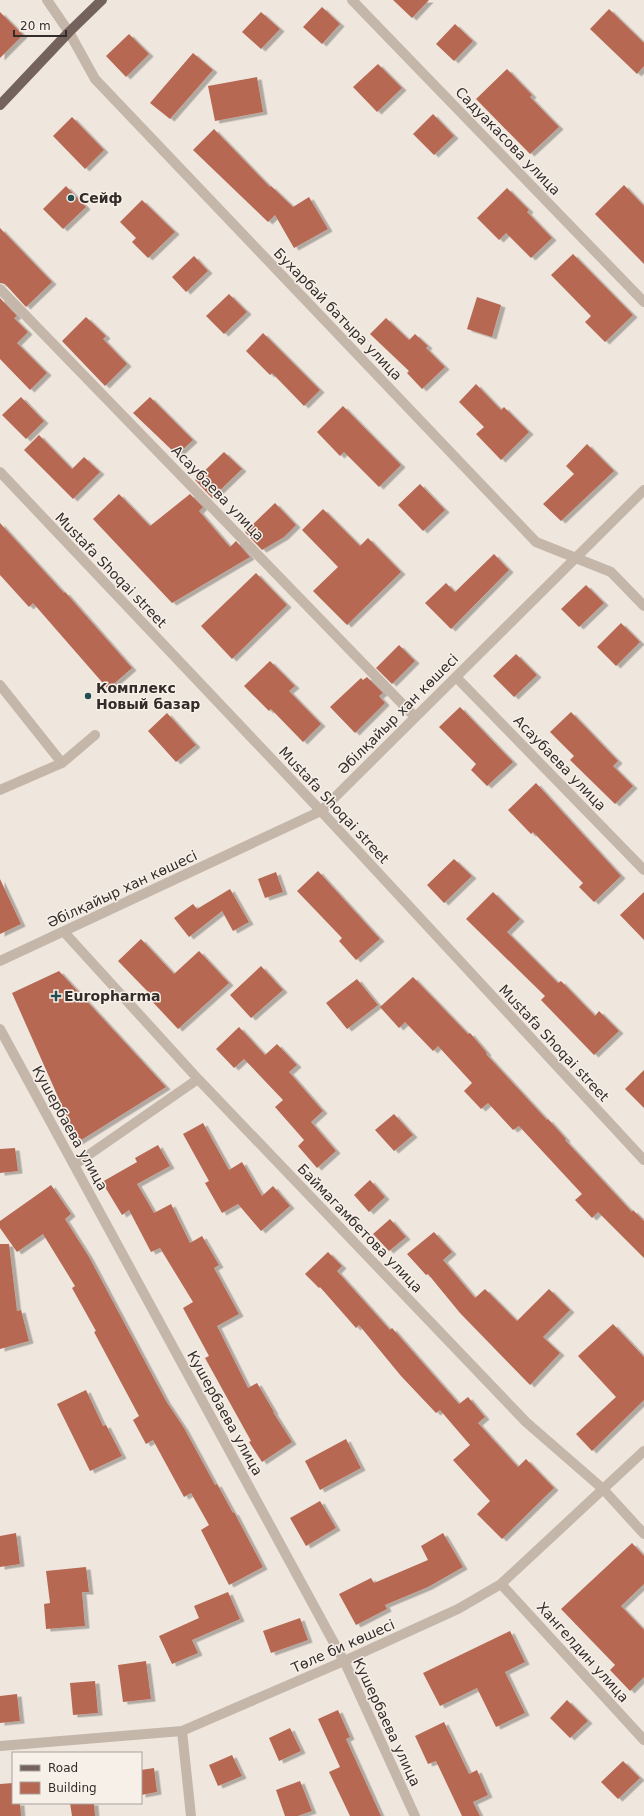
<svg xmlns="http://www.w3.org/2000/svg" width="644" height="1816" viewBox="0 0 644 1816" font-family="'DejaVu Sans',sans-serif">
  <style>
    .building { fill: #b76853; filter: url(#shadow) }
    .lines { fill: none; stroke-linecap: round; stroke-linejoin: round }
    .minor { stroke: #c5b6aa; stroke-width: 10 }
    .major { stroke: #74635c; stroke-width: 10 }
    .poi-dot { fill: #234f50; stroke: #f7f0e9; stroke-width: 1.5 }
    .labels { text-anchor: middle; stroke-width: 3; stroke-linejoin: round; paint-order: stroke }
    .street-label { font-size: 14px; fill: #342c29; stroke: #f7f0e9 }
    .poi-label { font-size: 14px; font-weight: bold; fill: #342c29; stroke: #f7f0e9; text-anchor: start }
  </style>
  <defs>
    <filter id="shadow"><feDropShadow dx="4.5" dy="2.5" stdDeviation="0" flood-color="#0004"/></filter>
  </defs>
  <rect width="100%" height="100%" fill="#efe6dd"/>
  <path class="building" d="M393,0h36l-17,18z
    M322,7l18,17 -18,20 -19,-17z
    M609,9l35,34v23l-7,8 -47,-45z
    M0,12l23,23 -23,23z
    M261,12l19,17 -19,20 -19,-17z
    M455,24l18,17 -19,20 -18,-17z
    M129,34l20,20 -23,23 -20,-21z
    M193,53l20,17 -43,49 -20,-16z
    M378,64l24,24 -25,24 -24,-25z
    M507,69l25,26 -2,2 29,30 -29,27 -54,-55z
    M257,77l6,35 -48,9 -7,-35z
    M433,114l21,22 -20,19 -21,-21z
    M72,117l32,33 -19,19 -32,-33z
    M214,129l56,58 1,-1 22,21 16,-10 19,32 -34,19 -19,-33 -7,7 -75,-72z
    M624,185l20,21v58l-49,-50z
    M66,186l20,21 -23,22 -20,-20z
    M507,188l22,22 -2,2 25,26 -21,20 -25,-25 -7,7 -22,-22z
    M142,200l33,32 -27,26 -16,-16 4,-4 -16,-16z
    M0,228l52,54 -26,25 -21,-23 -5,-1z
    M573,254l60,61 -28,27 -20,-20 6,-6 -40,-41z
    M194,256l14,15 -22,21 -14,-15z
    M229,294l18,18 -23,22 -18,-18z
    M477,297l24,8 -9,32 -25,-8z
    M0,298l17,18 -3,2 14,14 -11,11 30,30 -17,17 -30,-31z
    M86,317l20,19 -3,3 24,25 -22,22 -43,-45z
    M386,318l23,22 6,-6 13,12 -2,2 19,19 -23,22 -15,-16 2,-2 -39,-37z
    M263,333l57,57 -16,16 -32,-33 -2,2 -24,-24z
    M476,384l25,26 3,-3 25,25 -28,28 -25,-26 8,-7 -25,-25z
    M21,397l23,24 -18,18 -24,-24z
    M150,397l43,43 -16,15 -44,-42z
    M343,406l58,59 -22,22 -35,-35 -4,4 -23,-24z
    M39,435l33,34 12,-12 16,15 -27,27 -49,-49z
    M587,444l27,27 -53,50 -18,-17 31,-30 -8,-8z
    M224,452l18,17 -30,29 -17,-18z
    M420,484l25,26 -22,21 -25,-26z
    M119,494l31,32 40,-32 13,13 -4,4 31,36 6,-6 14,16 -78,46 -79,-84z
    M275,503l21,22 -12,12 -22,13 -17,-18z
    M323,509l37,37 8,-8 33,34 -54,53 -34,-34 25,-24 -36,-37z
    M0,523l64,70 1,-1 67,76 -24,21 -75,-86 -4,4 -29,-32z
    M494,554l15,16 -58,59 -26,-26 21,-20 9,9z
    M256,573l31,32 -55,54 -31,-33z
    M586,585l18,18 -25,24 -18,-18z
    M621,623l19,19 -24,24 -19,-19z
    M399,645l16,16 -23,23 -16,-16z
    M516,654l21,21 -23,22 -21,-21z
    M270,661l25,25 -6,5 32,33 -18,18 -32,-33 -2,2 -25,-25z
    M367,677l16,16 -4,3 6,7 -30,30 -25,-26 31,-29 2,2z
    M460,707l53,55 -26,24 -16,-16 5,-6 -37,-37z
    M571,712l47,49 -5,5 20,20 -18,18 -45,-44 4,-4 -24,-24z
    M167,713l29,32 -20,17 -28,-31z
    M536,783l85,93 -27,26 -15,-15 4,-4 -50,-51 -2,2 -23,-24z
    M454,859l18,17 -28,27 -17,-18z
    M318,871l62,68 -24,21 -17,-19 3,-3 -45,-47z
    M276,872l7,20 -18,6 -7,-19z
    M0,879l21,45 -21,10z
    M230,889l19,33 -16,9 -11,-20 -33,26 -15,-19 19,-14 4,5z
    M493,892l27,27 -13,13 51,51 3,-2 34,35 4,-5 20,20 -25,24 -53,-55 4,-4 -79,-77z
    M644,892v48l-24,-25z
    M141,939l33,35 25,-23 30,32 -51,46 -30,-32 3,-2 -33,-34z
    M261,966l22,24 -32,28 -21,-23z
    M59,971l107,116 -88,55 -66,-149z
    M413,977l55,57 2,-1 17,20 -1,1 61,66 1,-1 18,20 -1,1 67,72 1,-2 11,11v37l-46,-46 -6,6 -17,-18 7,-6 -63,-68 -6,4 -25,-27 -7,6 -17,-18 8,-8 -34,-37 -5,5 -28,-29 -6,6 -19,-21z
    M357,979l21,26 -31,24 -21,-26z
    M239,1027l26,28 12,-11 20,21 -8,7 34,39 -12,11 25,29 -19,17 -19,-22 6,-6 -29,-33 8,-7 -39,-41 -10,9 -18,-19z
    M644,1070v38l-19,-19z
    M394,1114l19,21 -19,16 -19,-21z
    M203,1123l26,47 13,-8 20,34 11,-10 17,20 -29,25 -23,-27 -16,9 -17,-30 4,-2 -26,-47z
    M158,1145l12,21 -33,18 17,29 17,-9 19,39 12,-7 17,29 -5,3 25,46 -22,12 31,62 9,-5 17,29h-1l19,30 -30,20 -13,-20 2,-1 -46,-83 4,-2 -26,-48 10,-6 -33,-54 -9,4 -22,-42 -7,5 -20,-33 35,-20 -2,-4z
    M15,1148l3,23 -18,2v-24z
    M370,1180l15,17 -16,15 -15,-17z
    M51,1185l20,29 -6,5 24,38 77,144 18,27 31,57 2,-1 16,29 1,-1 29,55 -34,18 -28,-55 8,-5 -18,-32 -7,4 -31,-57 -7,4 -13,-24 6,-4 -45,-84 2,-1 -24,-43 3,-2 -32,-52 -26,18 -17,-24v-7z
    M390,1219l16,18 -17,14 -16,-17z
    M434,1232l18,20 -9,8 32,38 10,-9 32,32 32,-32 21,21 -27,27 17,16 -30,32 -70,-72 -32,-39 -2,1 -19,-21z
    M0,1244h9l8,67 4,-1 8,31 -29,8z
    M328,1252l14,14 -5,5 53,59 2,-2 67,76 9,-7 17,20 -7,6 40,44 8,-8 28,29 -52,51 -25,-25 13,-13 -37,-41 17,-15 -30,-35 -4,3 -35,-37 -42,-51 -3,3 -36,-41 -1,1 -14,-14z
    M613,1324l31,33v43l-52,51 -16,-17 40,-37 -38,-41z
    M86,1390l17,36 3,-1 16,31 -32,15 -33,-67z
    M346,1439l15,29 -41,22 -15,-29z
    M320,1501l16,27 -30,18 -16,-28z
    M16,1533l4,31 -20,3v-31z
    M443,1533l20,34 -35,20 -43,18 2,4 -31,16 -17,-31 32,-16 3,5 54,-23 -7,-14z
    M632,1543l12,13v28l-23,22 23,24v47l-14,14 -20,-21 5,-5 -54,-56z
    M86,1567l3,25h-7l3,34 -39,3 -2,-25 6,-1 -4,-32z
    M228,1592l12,27 -48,21 6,13 -26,11 -13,-28 40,-18 -5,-12z
    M300,1618l8,22 -37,13 -8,-22z
    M510,1631l15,31 -20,10 20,41 -29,14 -19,-39 -37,18 -17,-33z
    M146,1661l5,38 -28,3 -5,-37z
    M95,1681l3,32 -25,2 -3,-32z
    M17,1694l3,27 -20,2v-27z
    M567,1700l21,21 -18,17 -20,-20z
    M338,1710l12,27 -4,2 35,77h-31l-21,-44 11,-5 -22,-48z
    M444,1722l25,52 8,-4 11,25 -15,7 7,14h-18l-26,-55 -8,3 -13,-28z
    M290,1728l11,23 -22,10 -10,-23z
    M232,1755l10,21 -24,10 -9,-21z
    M623,1761l17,17 -22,21 -17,-17z
    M154,1768l3,24 -16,3v-25z
    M300,1781l12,30 -14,5h-13l-9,-26z
    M13,1783v20h7l1,13h-21v-32z
    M70,1803h24l1,13h-23z"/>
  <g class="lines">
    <path class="minor" d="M47,0l22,32 26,47 441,463 75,30 33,34
      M352,0l292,302
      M0,289l415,428
      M0,472l321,339 323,349
      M456,677l188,193
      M0,685l62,78 33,-28
      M0,790l62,-27
      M64,932l134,147 328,343 77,67 41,45
      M0,961l321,-150 323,-321
      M0,1029l346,636 69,151
      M74,1165l124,-86
      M501,1584l143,156
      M182,1731l9,85
      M0,1746l182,-15 162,-70 114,-52 43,-25 143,-133"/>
    <path class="major" d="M0,105l69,-73 33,-32"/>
  </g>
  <g class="poi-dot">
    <circle cx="71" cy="198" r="4"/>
    <circle cx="88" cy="696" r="4"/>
    <path d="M54 990h4v4h4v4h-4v4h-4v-4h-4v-4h4z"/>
  </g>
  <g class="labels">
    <g class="street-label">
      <text transform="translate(508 141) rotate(46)" y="5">Садуакасова улица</text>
      <text transform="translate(338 314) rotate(46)" y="5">Бухарбай батыра улица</text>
      <text transform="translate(218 493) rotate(46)" y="5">Асаубаева улица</text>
      <text transform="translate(111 570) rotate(46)" y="5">Mustafa Shoqai street</text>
      <text transform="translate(398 714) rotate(-45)" y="5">Әбілқайыр хан көшесі</text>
      <text transform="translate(560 763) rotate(46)" y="5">Асаубаева улица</text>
      <text transform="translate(334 805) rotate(47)" y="5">Mustafa Shoqai street</text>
      <text transform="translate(122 889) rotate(-25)" y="5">Әбілқайыр хан көшесі</text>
      <text transform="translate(554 1043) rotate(47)" y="5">Mustafa Shoqai street</text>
      <text transform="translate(70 1128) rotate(61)" y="5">Кушербаева улица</text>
      <text transform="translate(360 1228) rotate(46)" y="5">Баймагамбетова улица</text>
      <text transform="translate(225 1413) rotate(61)" y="5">Кушербаева улица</text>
      <text transform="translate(343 1646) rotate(-24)" y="5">Төле би көшесі</text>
      <text transform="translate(583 1652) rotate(48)" y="5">Хангелдин улица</text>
      <text transform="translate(387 1722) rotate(65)" y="5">Кушербаева улица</text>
    </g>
    <g class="poi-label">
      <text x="79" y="203">Сейф</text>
      <text x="96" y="693">Комплекс<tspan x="96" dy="16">Новый базар</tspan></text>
      <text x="64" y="1001">Europharma</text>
    </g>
  </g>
  <rect x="12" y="1752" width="130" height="52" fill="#f7f0e9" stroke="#a9a29c"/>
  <rect x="20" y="1765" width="20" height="6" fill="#74635c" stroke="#a9a29c"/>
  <text x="48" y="1772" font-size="12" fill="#342c29">Road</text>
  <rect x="20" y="1782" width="20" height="12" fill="#b76853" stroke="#a9a29c"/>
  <text x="48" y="1792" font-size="12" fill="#342c29">Building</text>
  <path d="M14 30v6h52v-6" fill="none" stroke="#342c29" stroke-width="2"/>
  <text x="20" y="30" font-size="12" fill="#342c29" stroke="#f7f0e9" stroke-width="3" paint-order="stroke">20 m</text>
</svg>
